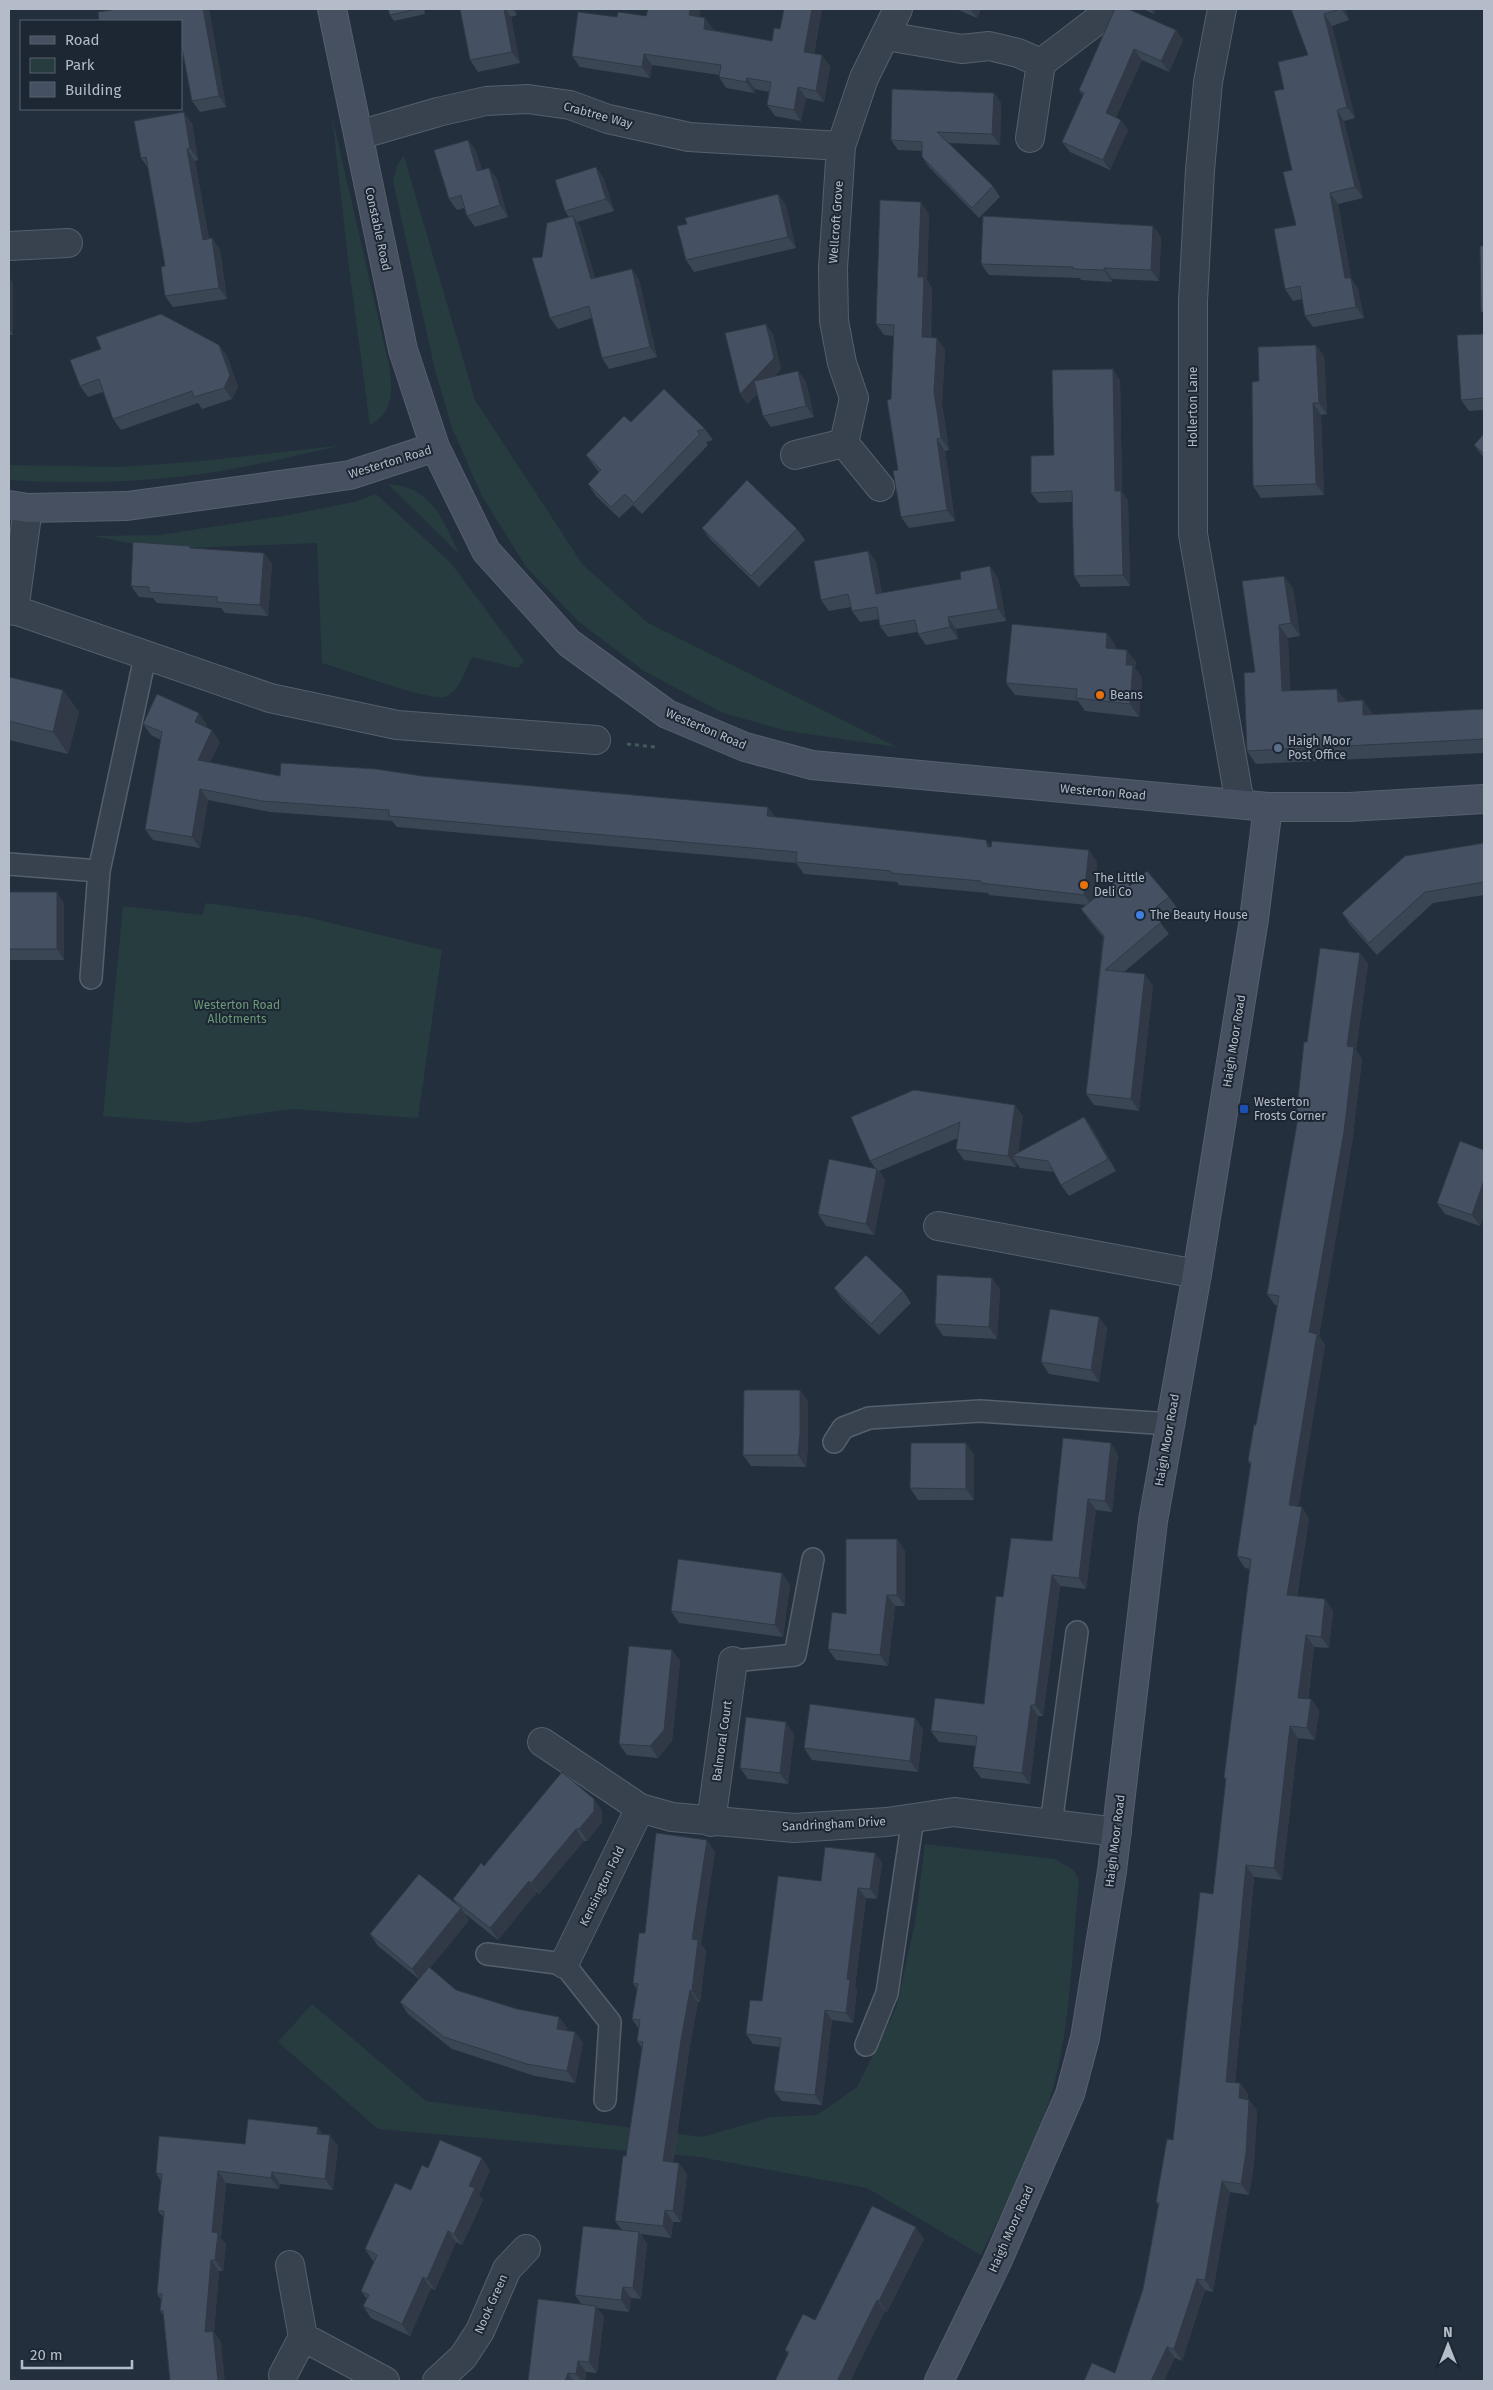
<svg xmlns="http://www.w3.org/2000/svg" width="1493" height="2390" viewBox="0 0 1493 2390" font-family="'Fira Sans',sans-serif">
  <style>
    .green { fill: #263c3f }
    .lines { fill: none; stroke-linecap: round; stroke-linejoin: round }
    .lane-casing { stroke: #565f6c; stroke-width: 24 }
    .street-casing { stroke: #565f6c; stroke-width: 30 }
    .secondary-casing { stroke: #565f6c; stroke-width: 30 }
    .path { stroke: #44595c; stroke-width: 3; stroke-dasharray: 4 4; stroke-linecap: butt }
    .lane { stroke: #38414e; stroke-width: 21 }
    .street { stroke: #38414e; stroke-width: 28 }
    .secondary { stroke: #465061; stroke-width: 28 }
    .wall { fill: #3b4654 }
    .shaded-wall { fill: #303945 }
    .building { fill: #455162; stroke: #303945 }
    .food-dot { fill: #e8710a; stroke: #1d2633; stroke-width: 2 }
    .service-dot { fill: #5c6f8a; stroke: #1d2633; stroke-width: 2 }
    .shop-dot { fill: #3f7fe0; stroke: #1d2633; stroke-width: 2 }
    .transit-dot { fill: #1a4fb4; stroke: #1d2633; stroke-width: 2 }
    .labels { text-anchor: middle; stroke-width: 4; stroke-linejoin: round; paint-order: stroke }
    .street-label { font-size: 12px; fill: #b4bcc9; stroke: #1d2633 }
    .poi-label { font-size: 12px; fill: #b4bcc9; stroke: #1d2633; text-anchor: start }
    .park-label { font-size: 12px; fill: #6b9a76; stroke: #1d2633 }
  </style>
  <rect width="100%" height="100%" fill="#242f3e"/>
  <path class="green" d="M332,116l58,253c2,24 4,43 -20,56l-21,-157z
    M404,156l71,244 108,165 65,58 249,124 -110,-16 -64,-18 -79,-42 -65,-49 -53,-55 -44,-71 -30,-68 -17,-58 -42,-189 4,-16z
    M344,445c-34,7 -67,16 -101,22 -76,15 -157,18 -234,13v-15l112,2 81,-6z
    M388,484c45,3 54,36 72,71z
    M376,494l74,68 74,99 -6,7 -46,-11c-6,12 -14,37 -28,40 -14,4 -102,-28 -122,-34l-5,-120 -155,6 -70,-13 68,-1 129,-20 65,-13z
    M206,903l101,14 135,33 -24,168 -126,-9 -101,14 -88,-7 20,-210 79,9z
    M925,1844l129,15 19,10 6,11c-7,66 -8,146 -26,208 -16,58 -46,113 -72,167l-114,-67 -167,-31 -322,-28 -100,-87 34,-38 114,97 276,36 69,-20 46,-2 40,-28 39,-79 19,-85z"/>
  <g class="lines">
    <defs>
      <path id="lane" d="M9,864l90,7
        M91,978l8,-107 46,-214
        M834,1442l9,-14 26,-10 111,-7 190,13
        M733,1661l62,-6 18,-96
        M1051,1824l26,-192
        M487,1954l77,10 46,58 -5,78
        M866,2045l21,-52 26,-175"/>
      <path id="street" d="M1222,9l-14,73 -8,88 -7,131v233l47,270
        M886,36l76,13 27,-3 29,7 23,10
        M359,135l79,-23 48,-11 42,-2 42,6 38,14 81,18 152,9
        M1030,138l11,-75 71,-54
        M9,246l59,-3
        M844,443l10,-45 -12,-35 -8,-42 -1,-53 8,-122 23,-68 34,-69
        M795,455l49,-12 36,44
        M9,608l261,90 127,27 199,15
        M14,611l14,-103
        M938,1226l259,48
        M542,1742l98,66 32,9 122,11 93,-6 67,-10 163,20
        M711,1822l22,-161
        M564,1964l76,-156
        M303,2337l82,44
        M283,2375l20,-38 -13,-72
        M437,2381l26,-24 17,-26 27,-62 19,-20"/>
      <path id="secondary" d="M332,9l71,341 32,97 51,104 83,92 98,71 78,33 67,18 456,42h81l135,-8
        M9,505l19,3 99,-2 110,-15 113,-16 85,-28
        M939,2381l58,-119 73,-168 15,-56 27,-167 41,-350 44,-247 57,-355 14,-112"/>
    </defs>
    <use href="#lane" class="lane-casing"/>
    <use href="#street" class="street-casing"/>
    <use href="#secondary" class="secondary-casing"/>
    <path class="path" d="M627,744l28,3"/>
    <use href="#lane" class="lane"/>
    <use href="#street" class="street"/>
    <use href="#secondary" class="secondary"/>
  </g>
  <path class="wall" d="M209,9l17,98 -26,5 -8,-11 -8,-46h-3v-34z
    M388,9h36l1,5 -31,7 -4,-6z
    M460,9h55l2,6 -6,2 9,46 -42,9 -8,-12z
    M700,9l-1,8 6,1 8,11v1l59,11 8,-12 42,-20 -8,45 16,12 -6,36 -18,-4 -5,23 -26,-5 -8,-11 2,-13 -14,-3 -1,4 -28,-5 -7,-11v-2l-67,-10 -2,13 -70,-11 -8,-11 45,-39 29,-1z
    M956,9h25l-4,9z
    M1143,9h13l-2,5z
    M1291,9h54l4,11 -17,6 23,92 -11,3 19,77 -25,6 13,74 7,11 6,29 -51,9 -8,-11 -3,-17 -9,2 -8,-12 11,-64 -4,-55 -8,-81 24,-34z
    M1114,11l62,19 7,10 -14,32 -27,-12 -26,57 12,13 -18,40 -40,-18 -8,-10 21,-46 -4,-6z
    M994,93l7,10 -1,42 -52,-2 45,43 7,11 -21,21 -50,-51 -7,-10v-6l-24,-1 -7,-10z
    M192,123l6,37 -3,1 14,78 3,-1 8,12 7,49 -54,8 -8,-11v-30l-11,-64 -6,-34 -7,-10z
    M468,140l8,11 6,19 7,-2 8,11 11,38 -33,10 -8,-11 -3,-8 -7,2 -8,-11z
    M596,167l8,12 10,32 -37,11 3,5 15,51 37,-9 7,11 18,77 -48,12 -7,-11 -10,-40 -34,11 -8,-11 19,-101 -4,-6z
    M778,194l8,12 10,42 -102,24 -8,-12 1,-36z
    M929,214l-2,66 5,8 -1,49 14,12 -3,55 7,46 -4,1 10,70 -46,7 -8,-11 -7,-181 -10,-1 -8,-11z
    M1153,226l8,11 -2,44 -47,-2v3l-31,-2 -1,-2 -91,-3 -8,-11z
    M9,277l4,6v52h-4z
    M773,334l8,35 -7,7 24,-5 8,11 8,35 -43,10 -8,-11 -6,-22 -10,10z
    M1484,334v76l-15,1 -8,-11z
    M219,345l8,11 11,31 -6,12 -30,10 -4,-6 -77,27 -8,-11 -10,-27 -15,5 -8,-11 -10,-26z
    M1316,345l8,11 3,58 -6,1 3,80 -63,3 -8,-12 6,-105z
    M1120,380l2,112 6,9 2,85 -49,1 -7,-11 -1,-74 -34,1 -8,-10 23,-38z
    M631,422l74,7 8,11 -7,2 2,3 -66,69 -9,-9 -14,13 -23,-22 -8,-12 11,-12 -5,-6 -8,-11z
    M1484,434v24l-10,-13z
    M702,528l95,1 8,11 -46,47 -49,-48z
    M192,548l72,5 8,11 -4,52 -43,-3 -4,-5 -64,-5 -4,-5 -14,-1 -8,-11z
    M868,551l8,11 6,31 116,-15 8,43 -50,8 2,10 -32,6 -8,-11 -1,-2 -29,5 -8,-11 -1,-7 -19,3 -8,-11 -1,-4 -22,4 -8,-11z
    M1293,588l7,48 -12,2 2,53 56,10 17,-1 9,13v2l112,-6v44l-228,11 -9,-13 8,-79z
    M1116,646v3l20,13 -1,6 7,10 -3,39 -54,-6 -7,-10 -63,-6 -9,-12z
    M9,677l54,13 16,22 -11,42 -59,-14z
    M143,724l64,1 -1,2 14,15 -10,20 70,14h142l353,41 211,23 5,7 106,15 -4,37 37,-13 39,11 8,11 -17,14 9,12 -45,38 29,14 -14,125 -45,-6 -8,-11 17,-157 -14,-17 -8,-11 5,-4 -97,-10 -1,-2 -89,-8 -2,-3 -93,-8 -8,-11 -399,-36 -5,-6 -122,-9 -62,-12 -8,48 -47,-8 -8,-11 16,-89 -10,-5z
    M1484,843v52l-51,8 -56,52 -27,-30 -8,-12z
    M9,892l55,11v57h-55z
    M1360,953l8,11 -12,86 6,9 -10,84 -33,193 6,9 -27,162h4l7,12 -12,77 28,3 8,12 -4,37 -15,-1 -6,52h3l8,12 -4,29 -17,-2 -16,142 -28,-3 -19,206h5l8,11v5l1,1 8,11 -3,53 -5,31 -19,-3 -17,100 -8,-2 -23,71 -7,-3 -60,15 28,-84 15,-84 -2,-3 17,-62 40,-246 13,-114 -2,-2 26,-209 -5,-1 -8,-12 14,-90 -3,-5 8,-36 22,-119 -3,-1 -8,-11 31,-173 -2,-3 11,-76z
    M1023,1116l-5,37 66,-36 8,11 24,43 -47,25 -8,-11 -7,-13 -34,-4 -3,-5 -1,4 -52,-7 -8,-11 2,-11 -79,33 6,9 -11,55 -48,-9 -8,-12 57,-46 -5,-7 -19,-44z
    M1484,1150v64l-4,12 -35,-12 -8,-11z
    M992,1278l8,12 -3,49 -54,-3 -8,-12z
    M834,1288l69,3 8,12 -32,32 -37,-36z
    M1099,1317l8,11 -8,54 -50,-8 -8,-12z
    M800,1390l8,12v44l-2,21 -55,-1 -8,-11z
    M974,1454v46h-56l-8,-12z
    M1118,1454l-6,58 -16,-2 -10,79 -26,-3 -17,130h-5l-8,68 -49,-6 -8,-11 3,-21 -37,-4 -8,-11 53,-27 19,-107 49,-56z
    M897,1539l8,12v55h-10l-7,60 -52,-6 -8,-11 18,-35z
    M782,1573l8,12 -7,52 -104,-14 -8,-12z
    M672,1650l8,11 -8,80 -14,17 -31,-3 -8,-11z
    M915,1718l8,12 -5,42 -106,-12 -8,-12z
    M794,1734l-6,50 -40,-5 -8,-11z
    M594,1799l8,12v11l-15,19h-3l-45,53 -2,-2 -39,48 -34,-27 5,7 -39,48 26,22 61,19 42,8 8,11 -1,2 9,2 8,11 -8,40 -40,-7 -83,-27 -44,-35 -8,-12 19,-23 -41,-33 -8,-12 88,-28 -5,-7 31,-33z
    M715,1851l-14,93 5,7 -6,51h-2l-9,49 -16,111 14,12 -6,48h-8l-2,16 -30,-4 6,10 -6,55 -10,-1 -2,14 -32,-4 7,9 -7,56 -11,-1 -1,9h-57l53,-77 -6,-9 47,-65 -7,-9 11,-65 16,-108 -5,-7 2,-12 -7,-10 5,-30 -4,-6 12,-50z
    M875,1853l7,10 -5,36 -11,-1 -11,88 2,4 -4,33 -21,-3 -10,85 -40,-4 -8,-10 6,-44 -27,-3 -7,-10 75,-153z
    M323,2134l15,12 -5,44 -53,-6 -1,5 -53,-6 -5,55 5,6 -3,27h-4l-5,61 7,10 -58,-27 -3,-4 1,-11 -4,-6 7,-76 -6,-7 3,-30 -5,-8 89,-29z
    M428,2168l62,2 -11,25 4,5 -21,45 -6,-3 -21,48 -4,-2 -21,48 -39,-18 -8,-12 4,-7 -6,-8 13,-30h-1l-8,-12z
    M924,2239l-37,73 -2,-1 -35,70h-75l13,-27 -3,-4 30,-30z"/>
  <path class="shaded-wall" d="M203,9h6l17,98 -7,-11z
    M504,9h2l5,8 9,46 -8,-11z
    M512,9h3l2,6z
    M690,9h10l-3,17 -8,-11z
    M812,9h10l-10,54 -8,-11z
    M970,9h11l-4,9z
    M1151,9h5l-2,5z
    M1341,9h4l4,11z
    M1324,14l8,12 23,92 -8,-11z
    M705,18l8,11 -1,11 -8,-11z
    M1176,30l7,10 -14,32 -8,-11z
    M1134,49l8,11 -29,63 -7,-10z
    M644,54l8,11 -2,13 -8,-11z
    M822,55l8,11 -6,36 -8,-11z
    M747,78l8,11 -1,4 -8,-11z
    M798,87l8,11 -5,23 -7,-11z
    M994,93l7,10 -1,42 -8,-11z
    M1337,110l7,11 19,77 -8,-11z
    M184,112l8,11 6,37 -8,-12z
    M1121,120l7,10 -18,40 -7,-10z
    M468,140l8,11 9,31 -8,-11z
    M187,149l8,12 16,90 -8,-11z
    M596,167l8,12 10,32 -8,-12z
    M489,168l8,11 11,38 -8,-12z
    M1330,193l8,11 13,74 7,11 6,29 -8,-11 -11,-29z
    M778,194l8,12 10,42 -8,-11z
    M921,202l8,12 -2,66 5,8 -2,60 -8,-11 -4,-60z
    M573,216l7,11 19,63 -8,-11z
    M1153,226l8,11 -2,44 -8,-11z
    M212,238l8,12 7,49 -8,-11z
    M1104,268l8,11v3l-8,-12z
    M632,269l7,11 18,77 -7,-10z
    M9,277l4,6v52l-4,-6z
    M766,324l7,10 8,35 -34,35 -7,-10z
    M937,338l8,11 -3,55 7,46 -8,-12 -7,-46z
    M219,345l8,11 11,31 -6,12 -8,-11z
    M1316,345l8,11 3,58 -8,-11z
    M1113,369l7,11 2,112 6,9 2,85 -7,-11 -8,-84z
    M798,371l8,11 8,35 -8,-11z
    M1313,403l8,12 3,80 -8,-11z
    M937,439l8,12 10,70 -8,-11z
    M868,551l8,11 8,43 -8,-11z
    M264,553l8,11 -4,52 -8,-11z
    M990,566l8,12 8,43 -8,-12z
    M1284,576l9,12 7,48 -9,-13z
    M948,617l8,12 2,10 -8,-12z
    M1279,625l9,13 2,66 -8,-13z
    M1107,633l9,13 -1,14 -9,-12z
    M1127,650l9,12 -1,6 7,10 -3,39 -9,-13 -4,-39z
    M1337,689l9,12 -8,1z
    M63,690l16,22 -11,42 -15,-22z
    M1363,700l9,13v15l-9,-13z
    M199,713l8,12 -4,9 -8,-12z
    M212,730l8,12 -14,29 -8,-11z
    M200,789l8,11 -8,48 -8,-11z
    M768,807l8,11 -9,-2z
    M986,840l8,12 -6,-5z
    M1089,850l8,12 -4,44 -9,-11z
    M57,892l7,11v57l-7,-11z
    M1360,953l8,11 -12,86 6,9 -10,84 -33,193 6,9 -28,172 -8,-12 20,-173z
    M1145,974l8,12 -14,125 -8,-12z
    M1015,1105l8,11 -5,41 -6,-1 5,7 -1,4 -8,-11z
    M1084,1117l8,11 24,43 -8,-12z
    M877,1169l8,11 -11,55 -8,-11z
    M1484,1180v34l-4,12 -8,-11z
    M992,1278l8,12 -3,49 -8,-12z
    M1099,1317l8,11 -8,54 -8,-12z
    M800,1390l8,12v44l-2,21 -8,-12z
    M966,1443l8,11v46l-8,-11z
    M1111,1443l7,11 -6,58 -7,-11z
    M1088,1499l8,11 -10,79 -7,-11z
    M1302,1507l7,12 -14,87 -8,-11z
    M897,1539l8,12v55l-8,-11z
    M782,1573l8,12 -7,52 -8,-12z
    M1052,1575l8,11 -17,130 -8,-11z
    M887,1595l8,11 -7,60 -8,-11z
    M1325,1599l8,12 -4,37 -8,-11z
    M1306,1635l8,12 -8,62 -8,-11z
    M672,1650l8,11 -8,80 -14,17 -8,-12z
    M1311,1699l8,12 -4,29 -8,-12z
    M1031,1705l7,11 -8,68 -8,-11z
    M915,1718l8,12 -5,42 -8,-11z
    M786,1722l8,12 -6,50 -8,-11z
    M1290,1726l8,12 -16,142 -8,-12z
    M594,1799l8,12v11l-15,19 -8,-12z
    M576,1829l8,12 -45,53 -8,-11z
    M707,1840l8,11 -14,93 5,7 -6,51 -8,-11v-52z
    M875,1853l7,10 -5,36 -7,-10z
    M1246,1865l8,12 -20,216 -8,-11z
    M529,1881l8,11 -39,48 -8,-12z
    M858,1888l8,10 -11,88 2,4 -4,33 -7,-10 1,-34z
    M461,1908l8,12 -49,60 -8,-11z
    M690,1990l8,12 -9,49 -18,121 -8,-11 18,-121z
    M825,2010l7,10 -10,85 -7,-10z
    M559,2017l8,11 -2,12 -8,-11z
    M575,2032l8,11 -8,40 -8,-12z
    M1240,2083l8,11 -1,16 -8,-12z
    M1249,2100l8,11 -3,53 -5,31 -8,-11z
    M318,2127l8,12 -9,-5z
    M330,2135l8,11 -5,44 -8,-11z
    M482,2158l8,12 -11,25 4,5 -21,45 -8,-11 15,-48z
    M679,2163l8,11 -6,48 -8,-11z
    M218,2171l8,12 -5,55 5,6 -3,27 -8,-11 -3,-28z
    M272,2172l8,12 -1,5 -8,-11z
    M1222,2181l8,11 -17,100 -8,-12z
    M665,2210l8,12 -2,16 -8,-12z
    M916,2227l8,12 -37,73 -8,-11z
    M448,2231l8,11 -21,48 -8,-11z
    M639,2232l8,12 -6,55 -8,-11z
    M211,2260l8,11 -5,61 7,10 4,39h-7l-13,-49z
    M423,2277l8,11 -21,48 -8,-12z
    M1197,2279l8,11 -23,71 -8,-12z
    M623,2287l8,11 -2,14 -8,-12z
    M877,2300l8,11 -35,70h-13z
    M596,2306l8,11 -7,56 -8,-11z
    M1167,2347l8,11 -11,23h-13z
    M578,2361l8,11 -1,9h-4l-5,-7z
    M568,2373l6,8h-9z"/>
  <path class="building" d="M118,9h85l16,87 -27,5 -11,-58v-22h-86h4l-1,-9z
    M388,9h29l-27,6z
    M460,9h44l8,43 -42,8z
    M648,9h42l-1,6 16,3 -1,11 68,12 2,-13 6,1 4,-20h28l-8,43 18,3 -6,36 -18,-4 -4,23 -27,-5 4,-23 -24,-4 -1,4 -27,-5 2,-12 -77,-11 -2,13 -70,-11 6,-44 39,5 1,-5 28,4z
    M1116,9h12l48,21 -15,31 -27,-12 -28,64 15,7 -18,40 -41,-18 22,-49 -5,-3 35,-79z
    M1291,9h49l-16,5 23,93 -10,3 18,77 -25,6 15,85h6l5,29 -51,9 -5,-30 -15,3 -11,-60 22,-4 -13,-53 9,-2 -18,-79 10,-2 -6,-27 30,-7z
    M892,89l102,4 -2,41 -55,-2 56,54 -21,22 -50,-51v-15l-31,-2z
    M184,112l6,36 -3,1 16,91 9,-2 7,50 -54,8 -4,-29 4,-1 -11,-64 -8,-45 -5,1 -7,-37z
    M468,140l9,31 12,-3 11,37 -33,11 -6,-21 -12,4 -15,-49z
    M596,167l10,32 -41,12 -10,-31z
    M778,194l10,43 -102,23 -9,-34 10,-2 -2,-6z
    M880,200l41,2 -3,75h6l-2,60 15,1 -3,54 7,46 -4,1 10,71 -46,7 -8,-46 5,-1 -11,-70 4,-1 3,-74 -18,-1z
    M573,216l18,63 41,-10 18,78 -48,11 -13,-52 -39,12 -18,-60 10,-1 5,-34z
    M983,216l170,10 -2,44 -47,-2v2l-31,-1v-2l-92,-3z
    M1480,246h4v66h-3z
    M161,314l58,31 11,30 -6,13 -30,9 -2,-6 -79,28 -14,-40 -19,7 -10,-26 31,-11 -5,-12z
    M766,324l8,34 -34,36 -15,-61z
    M1484,334v64l-23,2 -4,-65z
    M1316,345l3,58h-6l3,81 -63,2 -1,-104 7,-1 -1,-34z
    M1113,369l2,122h6l2,84 -49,1 -2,-85 -41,2v-37l23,-1 -2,-85z
    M798,371l8,35 -43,10 -9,-35z
    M664,389l41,40 -8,2 3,3 -66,69 -9,-9 -14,13 -23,-23 13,-14 -15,-15 38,-39 7,6z
    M1484,434v20l-10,-9z
    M747,480l50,49 -46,47 -49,-48z
    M133,542l57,4v2l74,5 -4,52 -43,-3v-5l-68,-5v-5l-18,-1z
    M868,551l8,43 85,-15 -1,-7 30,-6 8,43 -50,8 2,10 -32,7 -3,-14 -35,6 -3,-19 -25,4 -4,-17 -27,6 -7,-39z
    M1284,576l7,47 -12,2 3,66 55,-2 1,13 25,-2v15l121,-6v30l-237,12 -3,-78 11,-1 -13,-91z
    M1012,624l95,9 -1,15 21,2 -1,15h7l-3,39 -54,-6 1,-9 -71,-6z
    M9,677l54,13 -10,42 -44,-11z
    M157,694l42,19 -4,9 17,8 -14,30 82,16 1,-13 95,6 46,7 346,31 -1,9 195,21 24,3 2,7h3l1,-6 97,9 -5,45 -103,-12v-2l-90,-8v-2l-95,-9 1,-10 -408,-36v-6l-127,-9 -62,-12 -8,48 -47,-8 17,-97 -19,-8z
    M1484,843v39l-59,10 -56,51 -27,-30 63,-57z
    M1147,871l22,26 -18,14 10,11 -56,48 40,4 -14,125 -45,-5 18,-158 -23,-27 41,-33 8,10z
    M9,892h48v57h-48z
    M1320,948l40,5 -13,93 7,1 -10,85 -35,200 8,2 -28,171 13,2 -15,88 38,4 -4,38 -15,-2 -8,63 13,1 -4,29 -17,-2 -16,142 -28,-3 -20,217 14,1 -1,15 10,2 -3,53 -5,31 -19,-3 -17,99 -8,-1 -23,70 -7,-2 -16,34h-67l8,-18 23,10 28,-84 16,-86 -3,-1 11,-63 6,1 27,-248 13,2 13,-116h-2l27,-219 -14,-3 14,-94 -3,-1 6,-36h2l23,-129 -12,-2 31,-176h-2l8,-76h3z
    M914,1090l101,15 -7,51 -52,-7 4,-27 -90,39 -19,-44z
    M1084,1117l24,42 -47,26 -13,-24 -36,-5z
    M1460,1141l24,9v30l-12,35 -35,-12z
    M829,1159l48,10 -11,55 -48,-10z
    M866,1255l37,36 -32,33 -37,-36z
    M937,1275l55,3 -3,49 -54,-3z
    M1050,1309l49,8 -8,53 -50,-8z
    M744,1390h56v44l-2,21h-55z
    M1063,1438l48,5 -6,58 -17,-2 -9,79 -27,-3 -17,130h-4l-9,68 -49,-6 4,-31 -46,-5 4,-33 49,6 12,-108 7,1 8,-59 41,3z
    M911,1443h55v46l-56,-1z
    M846,1539h51v56h-10l-7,60 -52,-6 4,-37 14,2z
    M678,1559l104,14 -7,52 -104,-14z
    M629,1646l43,4 -8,80 -14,16 -31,-2z
    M810,1704l105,14 -5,43 -106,-13z
    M746,1717l40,5 -6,51 -40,-5z
    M562,1772l32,27v12l-15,18h-3l-45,54 -2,-2 -39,47 -37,-29 28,-36 3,3z
    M656,1833l51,7 -15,99 6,1 -6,51 -2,-1 -9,50 -18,121 16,2 -6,48 -8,-1 -2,16 -48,-5 8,-65h3l17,-114 -6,-1 3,-21 -8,-1 6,-35 -5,-1 6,-50h6z
    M825,1847l50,6 -5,36 -12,-1 -11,91 3,1 -4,33 -21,-3 -10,85 -41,-4 7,-53 -35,-4 4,-34 12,1 16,-125 43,5z
    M419,1874l42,34 -49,61 -42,-35z
    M429,1967l27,23 61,19 42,8 -2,12 18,3 -8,39 -40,-7 -83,-27 -44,-35z
    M248,2119l70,8 -1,7 13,1 -5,44 -53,-7 -1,6 -53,-7 -6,61 6,1 -3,27h-4l-6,72 8,-1 5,50h-48l-7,-70h-3l2,-17h-5l7,-83h-6l4,-37 -6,-1 3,-37 86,8z
    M440,2140l42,18 -13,28 6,2 -21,46 -6,-3 -21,48 -4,-2 -21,47 -39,-18 6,-11 -8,-4 16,-36 -12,-6 30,-66 16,7 11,-25 6,3z
    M872,2206l44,21 -37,74 -2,-1 -40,81h-62l14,-29 -4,-2 18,-36 12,6z
    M583,2226l56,6 -6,56 -10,-1 -2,13 -46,-5z
    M538,2299l58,7 -7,56 -11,-1 -2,13 -8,-1 -3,8h-37z"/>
  <g class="food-dot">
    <circle cx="1100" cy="695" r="5"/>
    <circle cx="1084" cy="885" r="5"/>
  </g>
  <circle class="service-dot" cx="1278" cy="748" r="5"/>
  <circle class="shop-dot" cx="1140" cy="915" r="5"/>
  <rect class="transit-dot" x="1239" y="1104" width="10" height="10" rx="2.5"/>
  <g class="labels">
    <g class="street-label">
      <text transform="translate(598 115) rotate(15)" y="4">Crabtree Way</text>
      <text transform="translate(836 222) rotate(-86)" y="4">Wellcroft Grove</text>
      <text transform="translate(378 229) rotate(78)" y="4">Constable Road</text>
      <text transform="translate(1193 407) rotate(-90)" y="4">Hollerton Lane</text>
      <text transform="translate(390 462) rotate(-17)" y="4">Westerton Road</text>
      <text transform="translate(706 729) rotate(23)" y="4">Westerton Road</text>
      <text transform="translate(1103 792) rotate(5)" y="4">Westerton Road</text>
      <text transform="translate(1234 1041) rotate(-81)" y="4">Haigh Moor Road</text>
      <text transform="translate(1167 1440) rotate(-80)" y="4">Haigh Moor Road</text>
      <text transform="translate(722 1741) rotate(-82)" y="4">Balmoral Court</text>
      <text transform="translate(834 1824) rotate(-3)" y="4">Sandringham Drive</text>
      <text transform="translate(1115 1841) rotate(-83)" y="4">Haigh Moor Road</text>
      <text transform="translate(602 1886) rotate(-64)" y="4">Kensington Fold</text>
      <text transform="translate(1011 2229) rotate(-66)" y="4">Haigh Moor Road</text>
      <text transform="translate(491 2304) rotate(-66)" y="4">Nook Green</text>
    </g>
    <g class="poi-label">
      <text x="1110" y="699">Beans</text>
      <text x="1288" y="745">Haigh Moor<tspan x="1288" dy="14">Post Office</tspan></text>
      <text x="1094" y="882">The Little<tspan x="1094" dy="14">Deli Co</tspan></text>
      <text x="1150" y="919">The Beauty House</text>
      <text x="1254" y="1106">Westerton<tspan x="1254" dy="14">Frosts Corner</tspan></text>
    </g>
    <g class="park-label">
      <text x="237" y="1009">Westerton Road<tspan x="237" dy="14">Allotments</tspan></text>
    </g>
  </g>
  <rect width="1493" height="2390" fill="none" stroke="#b4bcc9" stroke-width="20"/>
  <rect x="20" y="20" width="162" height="90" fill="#1d2633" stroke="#59626f"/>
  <rect x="30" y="36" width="25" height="8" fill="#465061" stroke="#59626f"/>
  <text x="65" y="45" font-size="15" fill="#b4bcc9">Road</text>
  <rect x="30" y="58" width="25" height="15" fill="#263c3f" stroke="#59626f"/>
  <text x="65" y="70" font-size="15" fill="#b4bcc9">Park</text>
  <rect x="30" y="82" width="25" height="15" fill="#455162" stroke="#59626f"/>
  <text x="65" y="95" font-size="15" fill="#b4bcc9">Building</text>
  <g transform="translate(1448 2345)" stroke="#1d2633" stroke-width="4" paint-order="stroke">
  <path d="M0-4L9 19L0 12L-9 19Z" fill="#b4bcc9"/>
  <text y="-8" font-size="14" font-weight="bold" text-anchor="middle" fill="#b4bcc9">N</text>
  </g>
  <path d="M22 2360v8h110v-8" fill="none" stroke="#b4bcc9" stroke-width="2.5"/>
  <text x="30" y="2360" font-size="15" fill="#b4bcc9" stroke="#1d2633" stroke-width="4" paint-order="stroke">20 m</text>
</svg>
